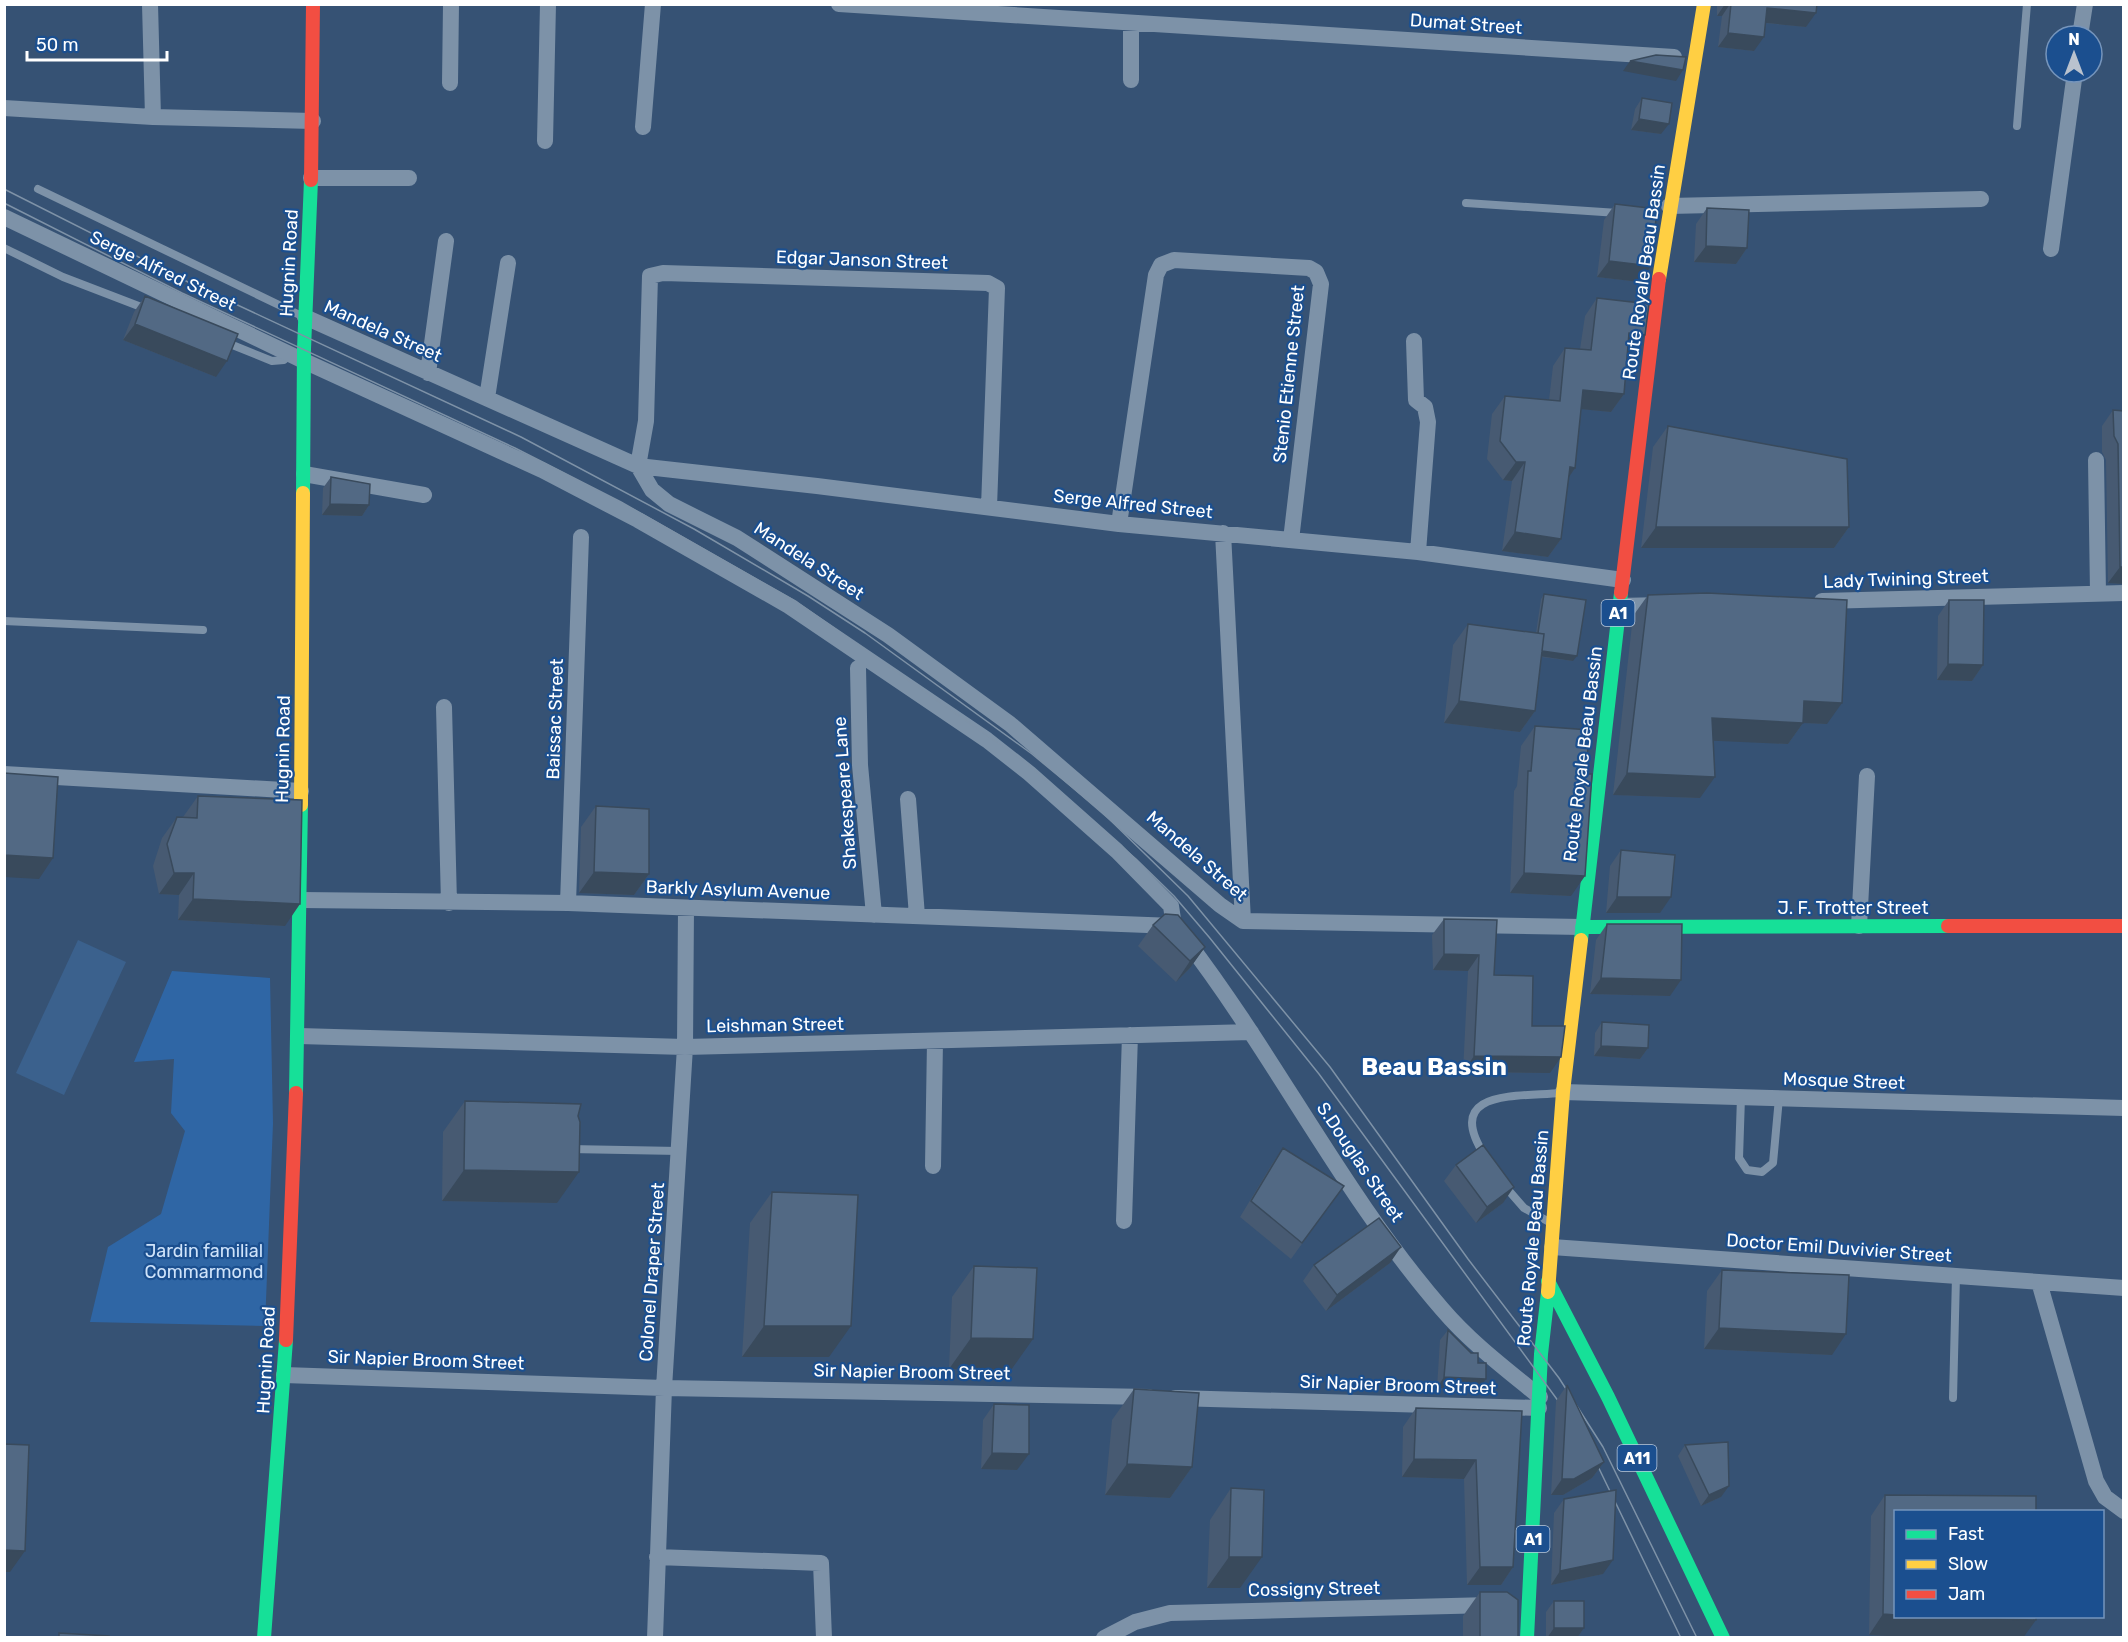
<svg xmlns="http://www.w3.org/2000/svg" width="2128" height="1642" viewBox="0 0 2128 1642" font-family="Rubik,sans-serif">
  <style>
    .green { fill: #2f66a5 }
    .water { fill: #3b618d }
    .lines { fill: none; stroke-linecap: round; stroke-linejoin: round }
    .lane { stroke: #7d92a8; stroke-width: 8 }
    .street { stroke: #7d92a8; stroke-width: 16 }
    .fast { stroke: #16e098; stroke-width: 14 }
    .slow { stroke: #ffcf43; stroke-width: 14 }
    .jam { stroke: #f24e42; stroke-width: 14 }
    .tram { stroke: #7e92a7; stroke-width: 1.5 }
    .wall { fill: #475a72 }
    .shaded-wall { fill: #394a5c }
    .building { fill: #526984; stroke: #394a5c; stroke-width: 1.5 }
    .labels { text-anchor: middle; stroke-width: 4.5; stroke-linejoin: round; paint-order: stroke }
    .shield { fill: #1b4f8f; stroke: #bbcadd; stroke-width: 1.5 }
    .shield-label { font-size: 16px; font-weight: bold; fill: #fff }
    .street-label { font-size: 18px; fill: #fff; stroke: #1b4f8f }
    .park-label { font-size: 18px; fill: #cfe3fa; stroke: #1b4f8f }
    .district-label { font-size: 24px; font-weight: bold; fill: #fff; stroke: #1b4f8f }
  </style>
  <rect width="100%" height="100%" fill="#365274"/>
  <path class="green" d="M172,971l98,7 3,145 -8,203 -175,-4 18,-75 53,-33 24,-83 -14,-18 3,-54 -40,3z"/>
  <path class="water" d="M78,940l48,22 -62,133 -48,-22z"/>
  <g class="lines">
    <path class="lane" d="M2017,126l10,-122
      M38,189l266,128
      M1466,203l152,10
      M4,248l59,29 86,33
      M225,342l47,19 12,-1 5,-6
      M4,621l199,9
      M1741,1097l-2,61 8,12 15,2 11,-9 6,-65
      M569,1149l110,2
      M1485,1156c-43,-67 31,-59 76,-63
      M1503,1184l21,24 27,15
      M1953,1398l3,-122"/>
    <path class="street" d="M150,4l3,113
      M839,4l835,53
      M2080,36l5,-32
      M1131,80v-57
      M450,83l1,-79
      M4,108l149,9 160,4
      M643,127l10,-123
      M545,141l3,-137
      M311,178h98
      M1669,206l312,-7
      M4,217l300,144 238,109 96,50 151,86 198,134 42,33 88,78 54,55 3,20
      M2051,249l24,-177
      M305,317l333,149 14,24 17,14 68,34 151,97 122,89 210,181 23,16 339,6
      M1414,341l2,59 9,7 3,15 -10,130
      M428,373l18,-132
      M487,398l21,-135
      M2096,460l2,133
      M304,474l120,21
      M989,507l8,-219 -9,-5 -325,-10 -13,3 -4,145 -8,45 179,20 302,38 299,28 205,28
      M1119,524l37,-249 5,-10 13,-5 135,8 7,4 5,12 -30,256
      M1223,533l20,388
      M1822,601l302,-8
      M1618,606l46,-1
      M858,668l2,97 14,150
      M444,707l5,196
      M4,774l297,17
      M908,799l9,117
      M301,900l267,3 606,23
      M568,903l13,-366
      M1859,926l8,-150
      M1186,940c91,119 158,256 256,369 29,34 64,60 98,88
      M299,1036l386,11 566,-15
      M1563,1092l561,16
      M933,1166l2,-125
      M1124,1221l6,-186
      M1552,1247l572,41
      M2039,1282l57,199 9,16 19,14
      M284,1375l380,13 485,9
      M1175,1398l364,10
      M657,1557l164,6 3,75
      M655,1638l9,-250 21,-341 1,-139
      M1104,1638l31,-16 35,-9 321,-8"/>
    <path class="fast" d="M303,493l1,-144 7,-169
      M1582,927l366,-1
      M1581,940l40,-347
      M296,1093l5,-288
      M1548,1281l60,116 115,241
      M264,1638l22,-298
      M1527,1638l14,-284 7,-62"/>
    <path class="slow" d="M1659,279l45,-275
      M301,805l2,-312
      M1548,1292l15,-200 18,-152"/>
    <path class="jam" d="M311,180l2,-176
      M1621,593l38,-314
      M1948,926h176
      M286,1340l10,-247"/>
    <path class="tram" d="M4,189l184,93 333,155 173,92 114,67 57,37 167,121 69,57 87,85 142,171 138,192 91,119 44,69 94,191
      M4,203l178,90 333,155 106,54 176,100 228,160 111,97 38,37 35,41 110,137 248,339
      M1592,1454l89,184"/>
  </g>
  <path class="wall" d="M1717,4h100l-11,23 -41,-4 -11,28 -36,-4 4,-31h-5z
    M1642,98l19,36 -30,-4 4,-21z
    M1615,204l25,78 -43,-5 7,-57z
    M1707,208l40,40 -11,16 -42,-2 2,-38z
    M145,296l71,81 -93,-37 11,-28z
    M1597,298l48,37 -13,18 -5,-1 -3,42 -13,18 -30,-3 -6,59 -6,8 -8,63 -13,18 -46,-6 10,-70 -9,-1 -16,-21 5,-45 13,-18 44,4 4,-34 12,-18 15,1 5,-33z
    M2113,410l11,1v173l-16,-1 -2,-123 -4,-8v-26z
    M1668,426l181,101 -15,21h-193l12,-101z
    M331,477l38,28 -7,11 -40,-1 1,-27z
    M1544,594l29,67 -32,-4 -6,54 -15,21 -76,-9 9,-78 15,-21 68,9 5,-34z
    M1648,595l179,129 -24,-1 -15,21 -75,-4 -13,58 -87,-3 20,-179z
    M1949,600l34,65 -11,16 -35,-1 1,-64z
    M1535,726l50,48 -14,122 -61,-3 4,-102 3,-5 4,-40z
    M198,796l87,130 -107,-6 1,-25 -20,-1 -6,-28 9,-28 15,-21h6z
    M596,806l53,68 -15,21 -55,-2 2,-66z
    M1621,850l39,63h-54l4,-47z
    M1444,919l53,1 -3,55 38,51 18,47 -87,-1 5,-101 -35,-1 -1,-35z
    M1607,924l63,72 -80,-2 6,-54z
    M1153,925l52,22 -15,21 -14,14 -38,-36z
    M1602,1022l46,26 -8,11 -46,-3 1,-23z
    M465,1101l92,102 -115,-2 1,-69z
    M1283,1148l49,54 -41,57 -51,-42 32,-53z
    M1456,1165l47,38 -27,20 -32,-42z
    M772,1192l57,165h-87l8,-134z
    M1390,1263l-64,48 -23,-30 11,-16z
    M974,1266l37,104 -62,-1 3,-72z
    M1722,1270l110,85 -128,-6 3,-58z
    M1448,1330l30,33v27l-41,-2 3,-48z
    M1567,1385l37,77 -12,16 -29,17h-12l5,-94z
    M1134,1389l58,78 -22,31 -65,-3 7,-75z
    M994,1404l23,66 -36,-1 2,-49z
    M1416,1408l106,3 -9,156 -12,18h-34l-3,-106 -62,-2 1,-50z
    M1685,1445l36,52 -20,9 -23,-50z
    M1231,1488l9,100h-33l3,-68z
    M1885,1495l138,143h-99l-55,-3 2,-119z
    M1564,1499l39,75 -52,11 3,-72z
    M1480,1592l38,46h-55v-22z
    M1554,1601l30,27 -7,10h-31v-26z"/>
  <path class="shaded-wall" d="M1725,4h5l-8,12h-5z
    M1767,8l49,5 -10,14 -49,-5z
    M1728,33l36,4 -10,14 -36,-4z
    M1630,61l53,9 -7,11 -53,-10z
    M1639,119l30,5 -8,10 -30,-4z
    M1706,246l41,2 -11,16 -42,-2z
    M1609,261l42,5 -11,16 -43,-5z
    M135,324l92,37 -11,16 -93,-37z
    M1629,333l16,2 -13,18 -16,-2z
    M1583,390l41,4 -13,18 -41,-4z
    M1516,462h9l-13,19 -9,-1z
    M1570,467l5,1 -12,18z
    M330,504l39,1 -7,11 -40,-1z
    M1656,527h193l-15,21h-193z
    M1515,532l46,7 -13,18 -46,-6z
    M2120,567h4v17l-16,-1z
    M1536,650l41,6 -4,5 -41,-6z
    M1948,664l35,1 -11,16 -35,-1z
    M1459,701l76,10 -15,21 -76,-9z
    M1804,701l38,2 -15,21 -24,-1 -15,21 -91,-4 15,-22z
    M1627,773l88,4 -15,21 -87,-3z
    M4,855l49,3 -14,21 -35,-2z
    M594,872l55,2 -15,21 -55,-2z
    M174,873h20l-15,22 -20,-1z
    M1524,873l61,3 -14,20 -61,-3z
    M1617,897h54l-11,16h-54z
    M193,899l107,5 -15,22 -107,-6z
    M1205,947l-15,21 -14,14 14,-21z
    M1444,954l35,1 -11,16 -35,-1z
    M1601,978l80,2 -11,16 -80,-2z
    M1601,1046l47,2 -8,11 -46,-3z
    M1474,1056l87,1 -11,16 -87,-1z
    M464,1170l115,2 -22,31 -115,-2z
    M1514,1187l-11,16 -27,20 11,-16z
    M1401,1247l-11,16 -64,48 11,-16z
    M764,1326h87l-22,31h-87z
    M1719,1328l127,6 -14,21 -128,-6z
    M971,1338l62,1 -22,31 -62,-1z
    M1444,1377l42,2 -8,11 -41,-2z
    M992,1453l37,1 -12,16 -36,-1z
    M1414,1459l62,1 -12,19 -62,-2z
    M1604,1462l-12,16 -29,17h-12l11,-16z
    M1127,1464l65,3 -22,31 -65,-3z
    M1729,1486l-8,11 -20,9 8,-11z
    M4,1550l21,1 -15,21h-6z
    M1229,1557h33l-22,31h-33z
    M1613,1560l-10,14 -52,11 9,-14z
    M1480,1567h33l-12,18h-34z
    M1883,1614l13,1v2h48l92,3 -13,18h-99l-55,-3z
    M1554,1628h30l-7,10h-30z"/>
  <path class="building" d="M1731,4h86l-1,9 -49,-5 -3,29 -36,-4z
    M1656,55l30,2 -3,13 -53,-9z
    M1642,98l30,5 -3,21 -30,-5z
    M1615,204l42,5 -6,57 -42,-5z
    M1707,208l42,2 -2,38 -41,-2z
    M145,296l93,38 -11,27 -92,-37z
    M1597,298l52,6 -4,31 -16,-2 -5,61 -41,-4 -8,78 -5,-1 -9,72 -46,-7 10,-70h-9l-16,-21 5,-45 55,5 5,-53 26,2z
    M2113,410l11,1v156h-4l-2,-123 -4,-8z
    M1668,426l179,33 2,68h-193z
    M331,477l39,7 -1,21 -39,-1z
    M1707,593l140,7 -5,103 -38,-2 -1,22 -91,-5 3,59 -88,-4 21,-178z
    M1544,594l42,6 -9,56 -35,-5 2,-17 -6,-1z
    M1949,600h35l-1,65 -35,-1z
    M1468,624l76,10 -9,77 -76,-10z
    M1535,726l55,4 -5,44h7l-7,102 -61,-3 4,-102h3z
    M4,773l54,4 -5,81 -49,-3z
    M198,796l104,4 -2,104 -107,-5 1,-26h-20l-7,-29 10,-27 20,1z
    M596,806l53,3v65l-55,-2z
    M1621,850l54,5 -4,42h-54z
    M1165,914l13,1 27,32 -15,14 -37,-36z
    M1444,919l53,1 -3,55 39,1 -1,50h33l-4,31 -87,-1 5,-101 -35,-1z
    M1607,924h75l-1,56 -80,-2z
    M1602,1022l47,3 -1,23 -47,-2z
    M465,1101l116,3 -3,12 2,6 -1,50 -115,-2z
    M1483,1145l31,42 -27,20 -31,-42z
    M1283,1148l61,38 -42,57 -51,-42z
    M772,1192l86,3 -7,131h-87z
    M1379,1218l22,29 -64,48 -23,-30z
    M974,1266l63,2 -4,71 -62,-1z
    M1722,1270l127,5 -3,59 -127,-6z
    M1448,1330l23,23h7v10h8v16l-42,-2z
    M1567,1385l37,77 -30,17h-12z
    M1134,1389l65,4 -7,74 -65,-3z
    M994,1404l35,1v49l-37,-1z
    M1416,1408l106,3 -9,156h-33l-4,-107 -62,-1z
    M1728,1442l1,44 -20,9 -24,-50z
    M4,1444l25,1 -4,106 -21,-1z
    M1231,1488l33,2 -2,67h-33z
    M1616,1490l-3,70 -53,11 4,-72z
    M1885,1495l151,1v16h-140v103l-13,-1z
    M1480,1592h27l11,8v38h-38z
    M1554,1601h30v27h-30z
    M1944,1617h92v3z
    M59,1633l50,3v2h-50z"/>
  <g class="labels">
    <g class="shield">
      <rect x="1601.5" y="600" width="33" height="26" rx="4.5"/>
      <rect x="1617.5" y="1445" width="39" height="26" rx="4.5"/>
      <rect x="1516.5" y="1526" width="33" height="26" rx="4.5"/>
    </g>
    <g class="shield-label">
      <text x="1618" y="619">A1</text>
      <text x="1637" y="1464">A11</text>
      <text x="1533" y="1545">A1</text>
    </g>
    <g class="street-label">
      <text transform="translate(1466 24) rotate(4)" y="6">Dumat Street</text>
      <text transform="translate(862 260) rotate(2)" y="6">Edgar Janson Street</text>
      <text transform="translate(289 263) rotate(-87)" y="6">Hugnin Road</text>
      <text transform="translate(163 271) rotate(26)" y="6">Serge Alfred Street</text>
      <text transform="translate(1644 272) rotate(-82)" y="6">Route Royale Beau Bassin</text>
      <text transform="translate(383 331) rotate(24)" y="6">Mandela Street</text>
      <text transform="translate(1289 374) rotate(-84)" y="6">Stenio Etienne Street</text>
      <text transform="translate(1133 504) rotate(6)" y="6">Serge Alfred Street</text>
      <text transform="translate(809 561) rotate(33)" y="6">Mandela Street</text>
      <text transform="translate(1906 579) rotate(-2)" y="6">Lady Twining Street</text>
      <text transform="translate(555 719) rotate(-88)" y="6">Baissac Street</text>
      <text transform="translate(283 749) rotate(-89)" y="6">Hugnin Road</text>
      <text transform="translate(1583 754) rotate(-83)" y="6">Route Royale Beau Bassin</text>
      <text transform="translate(845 793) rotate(-94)" y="6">Shakespeare Lane</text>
      <text transform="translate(1197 856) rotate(41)" y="6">Mandela Street</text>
      <text transform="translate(738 890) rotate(2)" y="6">Barkly Asylum Avenue</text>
      <text x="1853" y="914">J. F. Trotter Street</text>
      <text transform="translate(775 1025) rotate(-1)" y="6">Leishman Street</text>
      <text transform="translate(1844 1081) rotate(2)" y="6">Mosque Street</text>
      <text transform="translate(1360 1162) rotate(56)" y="6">S.Douglas Street</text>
      <text transform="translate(1533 1238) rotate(-85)" y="6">Route Royale Beau Bassin</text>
      <text transform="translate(1839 1248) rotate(4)" y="6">Doctor Emil Duvivier Street</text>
      <text transform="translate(652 1272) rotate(-86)" y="6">Colonel Draper Street</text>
      <text transform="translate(266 1360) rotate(-87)" y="6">Hugnin Road</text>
      <text transform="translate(426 1360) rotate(2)" y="6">Sir Napier Broom Street</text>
      <text transform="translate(912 1372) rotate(1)" y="6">Sir Napier Broom Street</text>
      <text transform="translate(1398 1385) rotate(2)" y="6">Sir Napier Broom Street</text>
      <text transform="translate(1314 1589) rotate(-1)" y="6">Cossigny Street</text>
    </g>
    <g class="park-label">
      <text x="204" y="1257">Jardin familial<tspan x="204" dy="21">Commarmond</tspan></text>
    </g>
    <g class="district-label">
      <text x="1434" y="1075">Beau Bassin</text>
    </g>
  </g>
  <rect width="2128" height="1642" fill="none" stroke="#ffffff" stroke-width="12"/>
  <rect x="1894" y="1510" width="210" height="108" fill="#1b4f8f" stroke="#7695bc" stroke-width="1.5"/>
  <rect x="1906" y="1530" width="30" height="9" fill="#16e098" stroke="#7695bc" stroke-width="1.5"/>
  <text x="1948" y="1540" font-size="18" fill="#ffffff">Fast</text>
  <rect x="1906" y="1560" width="30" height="9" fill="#ffcf43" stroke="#7695bc" stroke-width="1.5"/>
  <text x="1948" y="1570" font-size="18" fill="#ffffff">Slow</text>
  <rect x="1906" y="1590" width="30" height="9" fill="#f24e42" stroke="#7695bc" stroke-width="1.5"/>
  <text x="1948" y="1600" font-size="18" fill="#ffffff">Jam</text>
  <g transform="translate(2074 54)"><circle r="28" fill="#1b4f8f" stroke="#7695bc" stroke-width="1.5"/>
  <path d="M0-4.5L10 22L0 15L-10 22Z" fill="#b9c2ce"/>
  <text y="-9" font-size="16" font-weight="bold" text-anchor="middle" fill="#ffffff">N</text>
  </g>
  <path d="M27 51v9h140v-9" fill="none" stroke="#ffffff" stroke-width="3"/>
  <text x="36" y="51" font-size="18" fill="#ffffff" stroke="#1b4f8f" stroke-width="4.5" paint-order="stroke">50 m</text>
</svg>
